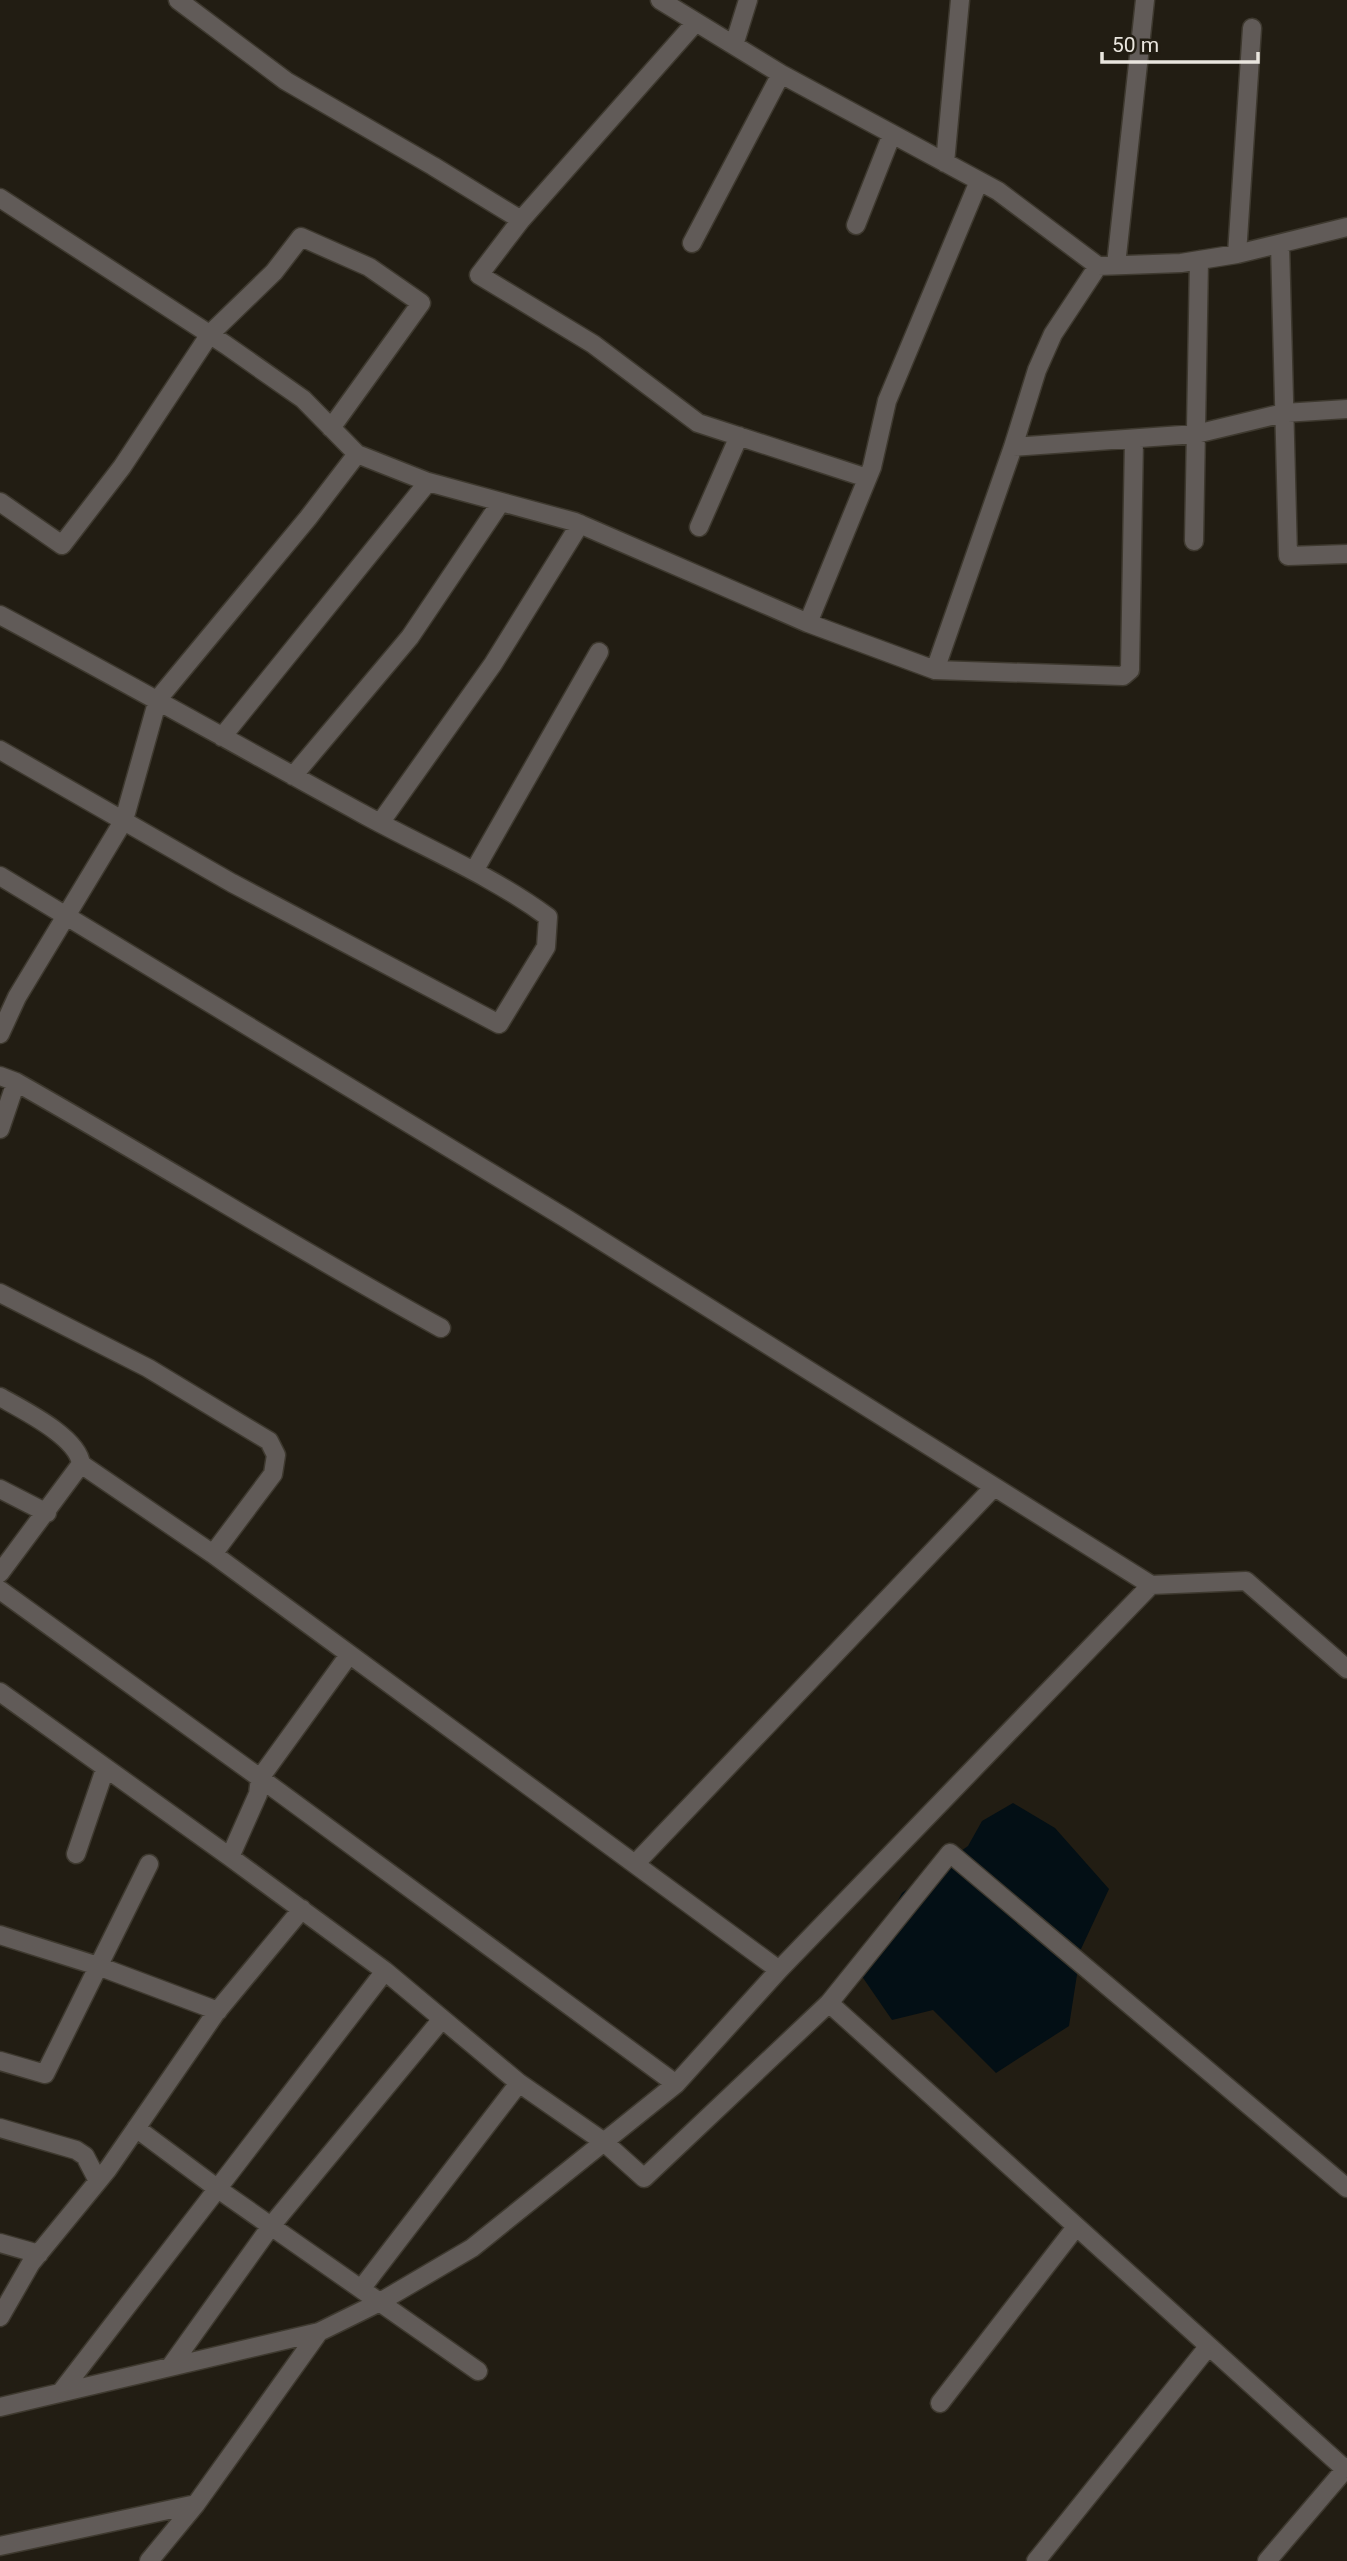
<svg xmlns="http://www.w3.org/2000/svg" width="1347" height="2561" viewBox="0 0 1347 2561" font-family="Roboto,sans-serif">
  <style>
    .water { fill: #030f15 }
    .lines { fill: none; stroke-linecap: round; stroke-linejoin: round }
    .minor-casing { stroke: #3e392f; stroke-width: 21 }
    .minor { stroke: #615b58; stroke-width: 18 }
  </style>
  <rect width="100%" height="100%" fill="#221d13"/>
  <path class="water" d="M1013,1803l42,25 54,61 -28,60 -12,77 -73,47 -63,-63 -41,10 -33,-48 43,-79 66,-47 14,-25z"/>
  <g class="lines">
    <defs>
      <path id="minor" d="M178,0l108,81 147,85 88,54 175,-198
        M660,0l121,74 217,117 100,75 83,-3 56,-9 110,-27
        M734,45l14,-45
        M945,163l15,-163
        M0,198l226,147 77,54 54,55 71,28 147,40 233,101 127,47 188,6 7,-6 4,-231
        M521,220l-42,55 114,69 105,79 169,55
        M856,225l36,-91
        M692,243l89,-169
        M1280,244l8,312 59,-2
        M1237,254l15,-226
        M1116,265l29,-265
        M1013,447l183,-13 88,-21 63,-4
        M0,502l62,43 60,-78 88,-133 64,-62 27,-35 68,30 52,36 -90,125
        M699,527l40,-91
        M1194,541l5,-281
        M0,615c122,65 242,133 363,199 62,34 128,61 185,103l-2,30 -47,77 -267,-141 -232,-133
        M808,623l64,-156 15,-66 92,-220
        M935,670l78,-223 24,-77 16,-36 45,-68
        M222,737l206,-255
        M293,776l117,-139 91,-135
        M380,823l113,-159 87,-140
        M474,871l125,-219
        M0,876l567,343 584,366 95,-4 101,88
        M0,1034l17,-37 107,-177 34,-121 150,-181 49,-64
        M0,1076l16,6c143,81 281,167 425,246
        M0,1129l16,-47
        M0,1293l148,75 121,73 7,14 -3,19 -60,80
        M0,1397c23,13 78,40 81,67l-81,109
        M81,1464l132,90 566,416
        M0,1489l47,24
        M0,1590l260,188 -2,16 -28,63
        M349,1655l-89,123 416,306
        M0,1692l230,165 155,114 134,112 85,59 40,36 185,-175 516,466
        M76,1854l29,-85
        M635,1864l359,-377
        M0,1935l98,31 120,45
        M829,2003l121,-150 397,335
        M0,2061l45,13 104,-210
        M0,2128l76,22 9,6 13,25
        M136,2128l82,61 260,182
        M0,2243l39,11
        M361,2289l158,-206
        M0,2317l31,-54 77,-94 107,-155 87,-105
        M170,2367l101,-141 171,-207
        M61,2392l324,-421
        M940,2403l136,-176
        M0,2407l319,-75 61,-30 92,-54 204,-164 103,-114 372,-385
        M0,2546l196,-42
        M149,2561l47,-57 123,-172
        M1036,2561l172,-214
        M1267,2561l80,-94"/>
    </defs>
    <use href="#minor" class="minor-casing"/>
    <use href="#minor" class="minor"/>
  </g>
  <path d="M1102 52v10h156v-10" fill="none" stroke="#e9e5de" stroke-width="3.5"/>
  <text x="1112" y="52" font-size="21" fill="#e9e5de" stroke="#221d13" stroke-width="5" paint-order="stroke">50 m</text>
</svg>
